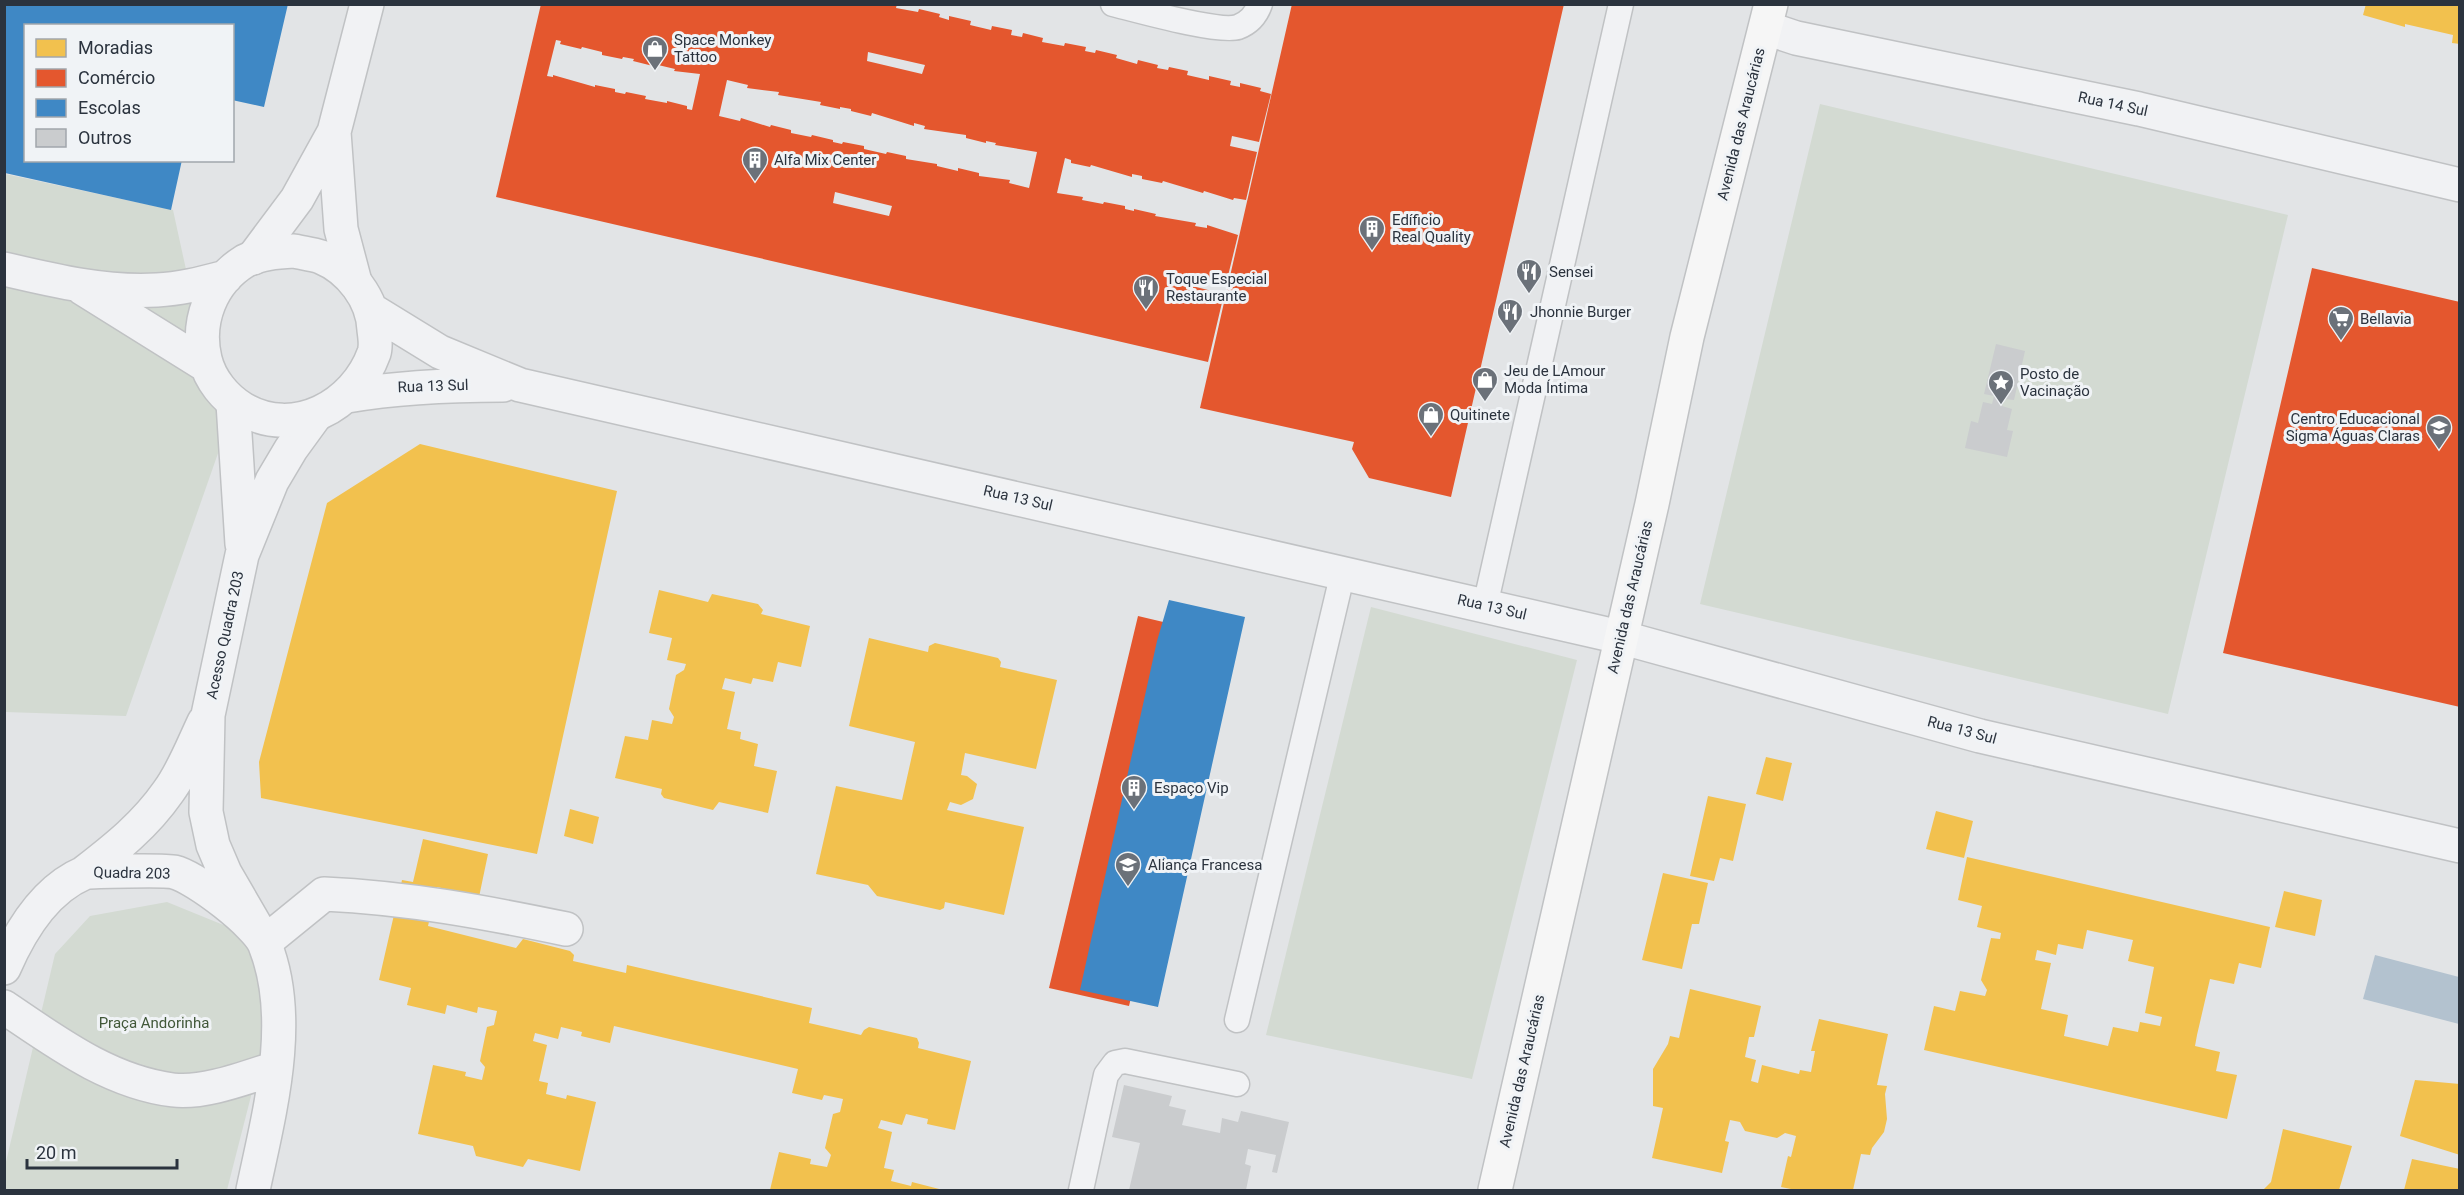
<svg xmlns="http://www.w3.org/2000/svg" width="2464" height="1195" viewBox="0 0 2464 1195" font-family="Roboto,sans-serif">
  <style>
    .green { fill: #d3dad2 }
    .water { fill: #b3c2cf }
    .homes { fill: #f2c14e; fill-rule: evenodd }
    .shops { fill: #e4572e; fill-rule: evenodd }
    .schools { fill: #3f88c5 }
    .building { fill: #caccce }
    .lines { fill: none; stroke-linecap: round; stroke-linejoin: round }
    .service-casing { stroke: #c0c2c4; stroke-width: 27 }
    .minor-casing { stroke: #c0c2c4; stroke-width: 36 }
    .tertiary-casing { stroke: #c0c2c4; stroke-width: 36 }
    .secondary-casing { stroke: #c0c2c4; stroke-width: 36 }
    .service { stroke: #f1f2f4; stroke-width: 24 }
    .minor { stroke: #f1f2f4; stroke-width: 33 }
    .tertiary { stroke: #f1f2f4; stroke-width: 33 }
    .secondary { stroke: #f6f6f6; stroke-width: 33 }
    .labels { text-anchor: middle; stroke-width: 6; stroke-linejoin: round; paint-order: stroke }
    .poi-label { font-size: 15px; fill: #2b333e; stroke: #f0f3f6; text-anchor: start }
    .street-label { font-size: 15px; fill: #2b333e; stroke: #f0f3f6 }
    .park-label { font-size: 15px; fill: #415839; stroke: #f0f3f6 }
  </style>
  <rect width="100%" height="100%" fill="#e2e4e6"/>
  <path class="green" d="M1820,104l468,111 -120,499 -468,-110z
    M5,174l168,36 50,229 -97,277 -121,-4z
    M1371,607l206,53 -105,419 -206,-44z
    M167,902l81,33 26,71 -47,184h-222v-24l50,-212 35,-38z"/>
  <path class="water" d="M2375,955l84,22v47l-96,-25z"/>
  <path class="homes" d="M2366,4h94v40l-8,-1 1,-8 -48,-11v3l-42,-12z
    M420,444l197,47 -80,363 -276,-56 -2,-36 68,-259z
    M659,590l49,12 4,-8 46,10 5,6 -2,4 49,12 -9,41 -23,-5 -5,20 -20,-4 -2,6 -26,-6 -3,11 13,3 -8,37 14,3 -1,7 18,5 -4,22 23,5 -9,42 -49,-11 -6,8 -49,-12 -3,-4 1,-5 -47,-11 10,-42 23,4 4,-20 20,4 2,-7 -5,-8 7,-34 8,-5 2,-6 -19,-4 5,-22 -23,-5z
    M869,638l59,14 1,-6 6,-3 63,15 3,4 -1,5 57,13 -21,89 -71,-16 -4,22 6,1 10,8 -4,15 -12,6 -11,-3 -3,8 77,17 -20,88 -59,-13 -1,6 -4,2 -63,-14 -9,-11 -52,-11 20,-88 66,14 13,-58 -66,-16z
    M1766,757l26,6 -9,38 -27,-7z
    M1708,796l38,8 -13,57 -13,-3 -6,23 -24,-5z
    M570,809l29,8 -6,27 -29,-8z
    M1936,811l37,10 -9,37 -38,-9z
    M423,839l65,15 -9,43 -42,-10 -9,39 88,22 7,-9 47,12 4,4 -1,6 53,12 1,-8 185,43 -3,15 52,12 3,-5 5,-3 48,11 2,5 -1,5 53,13 -16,69 -28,-6 1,-5 -22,-5 -4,11 -21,-5 -3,8 14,4 -8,36 10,2 -3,11 20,5 1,-4 31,8h-173l9,-38 32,7 -1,5 17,3 4,-12 -6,-7 8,-34 7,-2 3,-13 -19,-4 -2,5 -30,-7 6,-24 -184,-43 -4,17 -29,-7 1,-4 -21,-5 -3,12 -23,-6 -2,8 14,4 -8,36 9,2 -2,11 20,5 1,-4 29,7 -16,69 -52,-12 -5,8 -47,-11 -3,-10 -55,-12 15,-69 33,7 -1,4 17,4 3,-13 -5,-6 7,-34 7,-2 3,-14 -19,-4 -1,6 -30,-8 -2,9 -38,-9 4,-17 -32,-8 23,-100 11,2z
    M1967,857l303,70 -9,41 -22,-5 -5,21 -24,-5 -13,56 -2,11 25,6 -4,19 21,4 -10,44 -303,-69 10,-44 21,5 5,-20 25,5 2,-6 -6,-10 10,-42 9,1 1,-6 -24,-6 5,-21 -24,-6zM2087,930l46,10 -5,21 26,6 -9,46 17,4 -2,9 -20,-4 -2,10 -25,-5 -5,19 -44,-10 4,-21 -27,-6 10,-46 -16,-3 2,-10 19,5 2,-11 25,5z
    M1663,873l45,10 -9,41h-7l-10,45 -40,-9z
    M2284,891l38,9 -7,36 -40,-9z
    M1690,989l71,17 -7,31h-5l-4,20 11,3 -5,21 7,2 4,-18 37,9 1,-4 11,2 4,-21h-4l8,-32 69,15 -11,51 10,1 -2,8 2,25 -3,13 -12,16 -2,7 -9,-1 -8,36h-57l-15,-3 7,-31 3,1 5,-21 -11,-3 -8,5 -32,-7 -5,-9 -10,-2 -5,21 4,1 -7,31 -70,-15 11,-50 -10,-2v-37l15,-25 2,-8 9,2z
    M2415,1080l45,4v71l-60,-19z
    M2283,1129l69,17 -13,44h-76l8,-8z
    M2412,1159l48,10v21h-56z"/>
  <path class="shops" d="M541,4h356l-1,4 22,4 1,-3 21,5 -1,3 10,3v-4l22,5 -1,4 21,5 1,-4 20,4 -1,5 11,2 1,-4 20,5 -1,4 22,4 1,-3 21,4 -1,4 10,2 1,-3 21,5 -1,3 21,6 1,-4 20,5 -1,3 11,2 1,-3 19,4 -1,4 22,5v-4l22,5 -1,4 10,2v-4l21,5 -1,3 11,3 -12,48 -27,-6 -2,10 27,6 -11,48 -12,-2 -1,2 -29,-9 -1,2 -40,-12 -1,2 -20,-4v-3l-10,-2v3l-41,-12 -1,2 -19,-4v-3l-6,-2 -8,35 26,4 -1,3 21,4 1,-2 21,4v3l9,2v-2l22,5 -1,2 41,7 -1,3 12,2v-3l31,10 -12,49 -28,-6 -2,9 28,7 -16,68 -712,-165zM556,40l5,1 -1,3 21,5 1,-2 20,5v3l20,4 1,-2 11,2 -1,2 20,5 1,-2 21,5 -1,2 26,3 -8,36 -5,-1v-3l-20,-5v2l-22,-4 1,-3 -20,-4 -1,2 -10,-2v-3l-20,-4v2l-42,-12v2l-6,-1zM868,52l57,13 -3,9 -55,-13zM727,80l21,5 -1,3 32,4 -1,3 43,7 -1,3 20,4v-2l11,2v2l20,5 1,-3 42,13v-3l11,3 -1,3 42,6v3l20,5v-2l10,2 -1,2 42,7 -8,36 -20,-5 1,-3 -31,-4v-3l-21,-5v3l-21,-5v-2l-31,-5v-3l-19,-4 -1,2 -22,-5v-3l-21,-4 -1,2 -9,-2v-2l-21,-5 -1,2 -20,-4v-3l-20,-5 -1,2 -29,-9 -1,3 -21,-5zM835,192l57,14 -3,10 -56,-13z
    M1292,4h272l-113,493 -82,-19 -17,-29 2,-7 -154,-34z
    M2312,268l148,34v405l-237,-54z
    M1138,616l80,19 -89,371 -80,-18z"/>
  <path class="schools" d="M5,4h283l-24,103 -32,-7v-74h-206v134h156l-11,50 -166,-37z
    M1169,600l76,17 -87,390 -78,-17 77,-349z"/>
  <path class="building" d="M1996,344l29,7 -11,49 -10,-1 -2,7 10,3 -5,21 6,1 -6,26 -42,-9 6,-27 7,2 5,-21 9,2 2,-8 -10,-2z
    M1124,1085l48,11 -3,10 17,4 -4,15 38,8 2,-15 16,4 3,-11 48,11 -12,51 -5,-1 4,-17 -28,-6 -3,15 6,2 -5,24h-117l11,-47 -28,-6z"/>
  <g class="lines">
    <defs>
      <path id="service" d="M1113,4c24,6 105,29 125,23 11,-4 18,-12 22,-23
        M1485,606l136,-602
        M1237,1020l106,-448
        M1081,1190l25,-115 9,-12 10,-2 112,23"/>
      <path id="minor" d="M1766,28l30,10 343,71 321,76
        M334,132l7,97 14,53
        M253,258l44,-59 37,-67 33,-128
        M233,403l9,141
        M315,416l-24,33 -19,32 -30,74 -34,160 -2,97 7,33 12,28 40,69 59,-48c85,4 160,18 242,35
        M1620,637l360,99 480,110
        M85,872c31,-24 60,-47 83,-80 15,-20 25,-47 36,-70
        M4,968c16,-37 40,-78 80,-95 6,-2 82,-3 90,-1 21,5 84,53 91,73 30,75 4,169 -12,245
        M4,1007c52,35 105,75 169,83 31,4 74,-13 103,-22"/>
      <path id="tertiary" d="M294,251c8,2 18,3 27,6 29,12 52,42 53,73 1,7 2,17 0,23 -19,53 -80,86 -131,56 -18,-11 -33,-29 -38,-50 -9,-38 6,-77 40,-98 15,-8 32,-9 49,-10z
        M4,269c51,12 101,24 153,21 24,-1 46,-7 69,-13
        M82,288l125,78
        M370,309l70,43 80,33 1100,252
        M347,396c52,-9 103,-11 156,-11"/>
      <path id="secondary" d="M1495,1190l157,-686 35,-167 84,-333"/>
    </defs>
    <use href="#service" class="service-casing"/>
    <use href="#minor" class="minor-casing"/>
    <use href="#tertiary" class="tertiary-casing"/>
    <use href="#secondary" class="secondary-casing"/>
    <use href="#service" class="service"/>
    <use href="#minor" class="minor"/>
    <use href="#tertiary" class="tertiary"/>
    <use href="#secondary" class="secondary"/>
  </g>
  <defs>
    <symbol id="shop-pin" viewBox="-11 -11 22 30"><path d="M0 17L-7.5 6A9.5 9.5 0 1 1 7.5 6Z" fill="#6b7179" stroke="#f0f3f6"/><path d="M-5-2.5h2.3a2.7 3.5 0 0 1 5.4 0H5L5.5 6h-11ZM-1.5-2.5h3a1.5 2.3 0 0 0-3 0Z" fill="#fff"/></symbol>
    <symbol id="building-pin" viewBox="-11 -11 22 30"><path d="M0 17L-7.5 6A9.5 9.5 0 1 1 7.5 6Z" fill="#6b7179" stroke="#f0f3f6"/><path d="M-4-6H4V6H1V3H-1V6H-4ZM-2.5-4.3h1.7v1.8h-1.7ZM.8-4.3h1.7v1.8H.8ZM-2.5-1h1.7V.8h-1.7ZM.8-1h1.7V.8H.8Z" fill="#fff"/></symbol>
    <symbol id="restaurant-pin" viewBox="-11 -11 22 30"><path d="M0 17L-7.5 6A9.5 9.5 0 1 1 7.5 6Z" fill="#6b7179" stroke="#f0f3f6"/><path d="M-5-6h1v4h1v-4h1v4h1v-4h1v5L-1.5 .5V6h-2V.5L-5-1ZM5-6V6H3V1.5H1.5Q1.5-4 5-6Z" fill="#fff"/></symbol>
    <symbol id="supermarket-pin" viewBox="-11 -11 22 30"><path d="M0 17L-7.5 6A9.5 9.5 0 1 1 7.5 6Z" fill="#6b7179" stroke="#f0f3f6"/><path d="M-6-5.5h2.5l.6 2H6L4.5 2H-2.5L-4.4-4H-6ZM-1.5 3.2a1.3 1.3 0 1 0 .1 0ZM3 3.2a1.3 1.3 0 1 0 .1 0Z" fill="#fff"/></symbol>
    <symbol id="sight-pin" viewBox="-11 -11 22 30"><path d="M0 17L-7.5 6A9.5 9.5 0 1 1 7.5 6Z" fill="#6b7179" stroke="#f0f3f6"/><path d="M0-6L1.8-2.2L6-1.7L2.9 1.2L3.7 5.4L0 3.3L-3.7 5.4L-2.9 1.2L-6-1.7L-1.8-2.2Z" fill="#fff"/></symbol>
    <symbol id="school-pin" viewBox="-11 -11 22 30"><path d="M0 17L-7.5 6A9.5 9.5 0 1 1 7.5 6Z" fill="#6b7179" stroke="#f0f3f6"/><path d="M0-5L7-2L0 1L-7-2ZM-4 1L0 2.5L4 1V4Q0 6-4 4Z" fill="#fff"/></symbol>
  </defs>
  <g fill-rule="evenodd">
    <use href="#shop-pin" x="640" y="34" width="30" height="40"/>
    <use href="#building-pin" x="740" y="145" width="30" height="40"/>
    <use href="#building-pin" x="1357" y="214" width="30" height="40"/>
    <use href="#restaurant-pin" x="1514" y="257" width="30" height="40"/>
    <use href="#restaurant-pin" x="1131" y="273" width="30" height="40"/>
    <use href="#restaurant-pin" x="1495" y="297" width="30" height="40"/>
    <use href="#supermarket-pin" x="2326" y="304" width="30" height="40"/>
    <use href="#shop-pin" x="1470" y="365" width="30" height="40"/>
    <use href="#sight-pin" x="1986" y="368" width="30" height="40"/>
    <use href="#shop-pin" x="1416" y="400" width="30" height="40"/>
    <use href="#school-pin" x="2424" y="413" width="30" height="40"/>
    <use href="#building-pin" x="1119" y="773" width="30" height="40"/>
    <use href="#school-pin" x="1113" y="850" width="30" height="40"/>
  </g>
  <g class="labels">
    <g class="poi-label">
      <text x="674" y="45">Space Monkey<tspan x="674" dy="17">Tattoo</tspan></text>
      <text x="774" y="165">Alfa Mix Center</text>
      <text x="1392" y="225">Edíficio<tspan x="1392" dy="17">Real Quality</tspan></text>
      <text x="1549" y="277">Sensei</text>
      <text x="1166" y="284">Toque Especial<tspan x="1166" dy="17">Restaurante</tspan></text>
      <text x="1530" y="317">Jhonnie Burger</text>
      <text x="2360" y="324">Bellavia</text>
      <text x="1504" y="376">Jeu de LAmour<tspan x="1504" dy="17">Moda Íntima</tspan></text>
      <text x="2020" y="379">Posto de<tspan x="2020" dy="17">Vacinação</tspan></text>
      <text x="1450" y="420">Quitinete</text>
      <text x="2420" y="424" text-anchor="end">Centro Educacional<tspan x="2420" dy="17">Sigma Águas Claras</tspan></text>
      <text x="1154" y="793">Espaço Vip</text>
      <text x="1148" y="870">Aliança Francesa</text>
    </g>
    <g class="street-label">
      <text transform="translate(2113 104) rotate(12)" y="5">Rua 14 Sul</text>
      <text transform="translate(1741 124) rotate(-76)" y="5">Avenida das Araucárias</text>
      <text transform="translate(433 386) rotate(-2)" y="5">Rua 13 Sul</text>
      <text transform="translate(1018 498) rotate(13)" y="5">Rua 13 Sul</text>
      <text transform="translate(1630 597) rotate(-77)" y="5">Avenida das Araucárias</text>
      <text transform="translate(1492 607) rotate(13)" y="5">Rua 13 Sul</text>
      <text transform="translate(225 635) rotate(-78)" y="5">Acesso Quadra 203</text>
      <text transform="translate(1962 730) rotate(15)" y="5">Rua 13 Sul</text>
      <text transform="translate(132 873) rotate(1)" y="5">Quadra 203</text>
      <text transform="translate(1522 1071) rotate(-77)" y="5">Avenida das Araucárias</text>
    </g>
    <g class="park-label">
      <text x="154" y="1028">Praça Andorinha</text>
    </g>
  </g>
  <rect width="2464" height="1195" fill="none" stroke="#2b333e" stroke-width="12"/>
  <rect x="24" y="24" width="210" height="138" fill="#f0f3f6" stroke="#a1a6ac" stroke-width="1.5"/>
  <rect x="36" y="39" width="30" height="18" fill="#f2c14e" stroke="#a1a6ac" stroke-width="1.5"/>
  <text x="78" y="54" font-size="18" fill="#2b333e">Moradias</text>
  <rect x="36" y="69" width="30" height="18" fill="#e4572e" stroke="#a1a6ac" stroke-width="1.5"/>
  <text x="78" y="84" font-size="18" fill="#2b333e">Comércio</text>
  <rect x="36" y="99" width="30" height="18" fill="#3f88c5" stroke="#a1a6ac" stroke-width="1.5"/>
  <text x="78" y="114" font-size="18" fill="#2b333e">Escolas</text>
  <rect x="36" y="129" width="30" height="18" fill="#caccce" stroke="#a1a6ac" stroke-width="1.5"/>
  <text x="78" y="144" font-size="18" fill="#2b333e">Outros</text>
  <path d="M27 1159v9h150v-9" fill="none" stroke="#2b333e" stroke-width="3"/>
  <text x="36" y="1159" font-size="18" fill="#2b333e" stroke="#f0f3f6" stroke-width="4.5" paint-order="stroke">20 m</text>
</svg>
